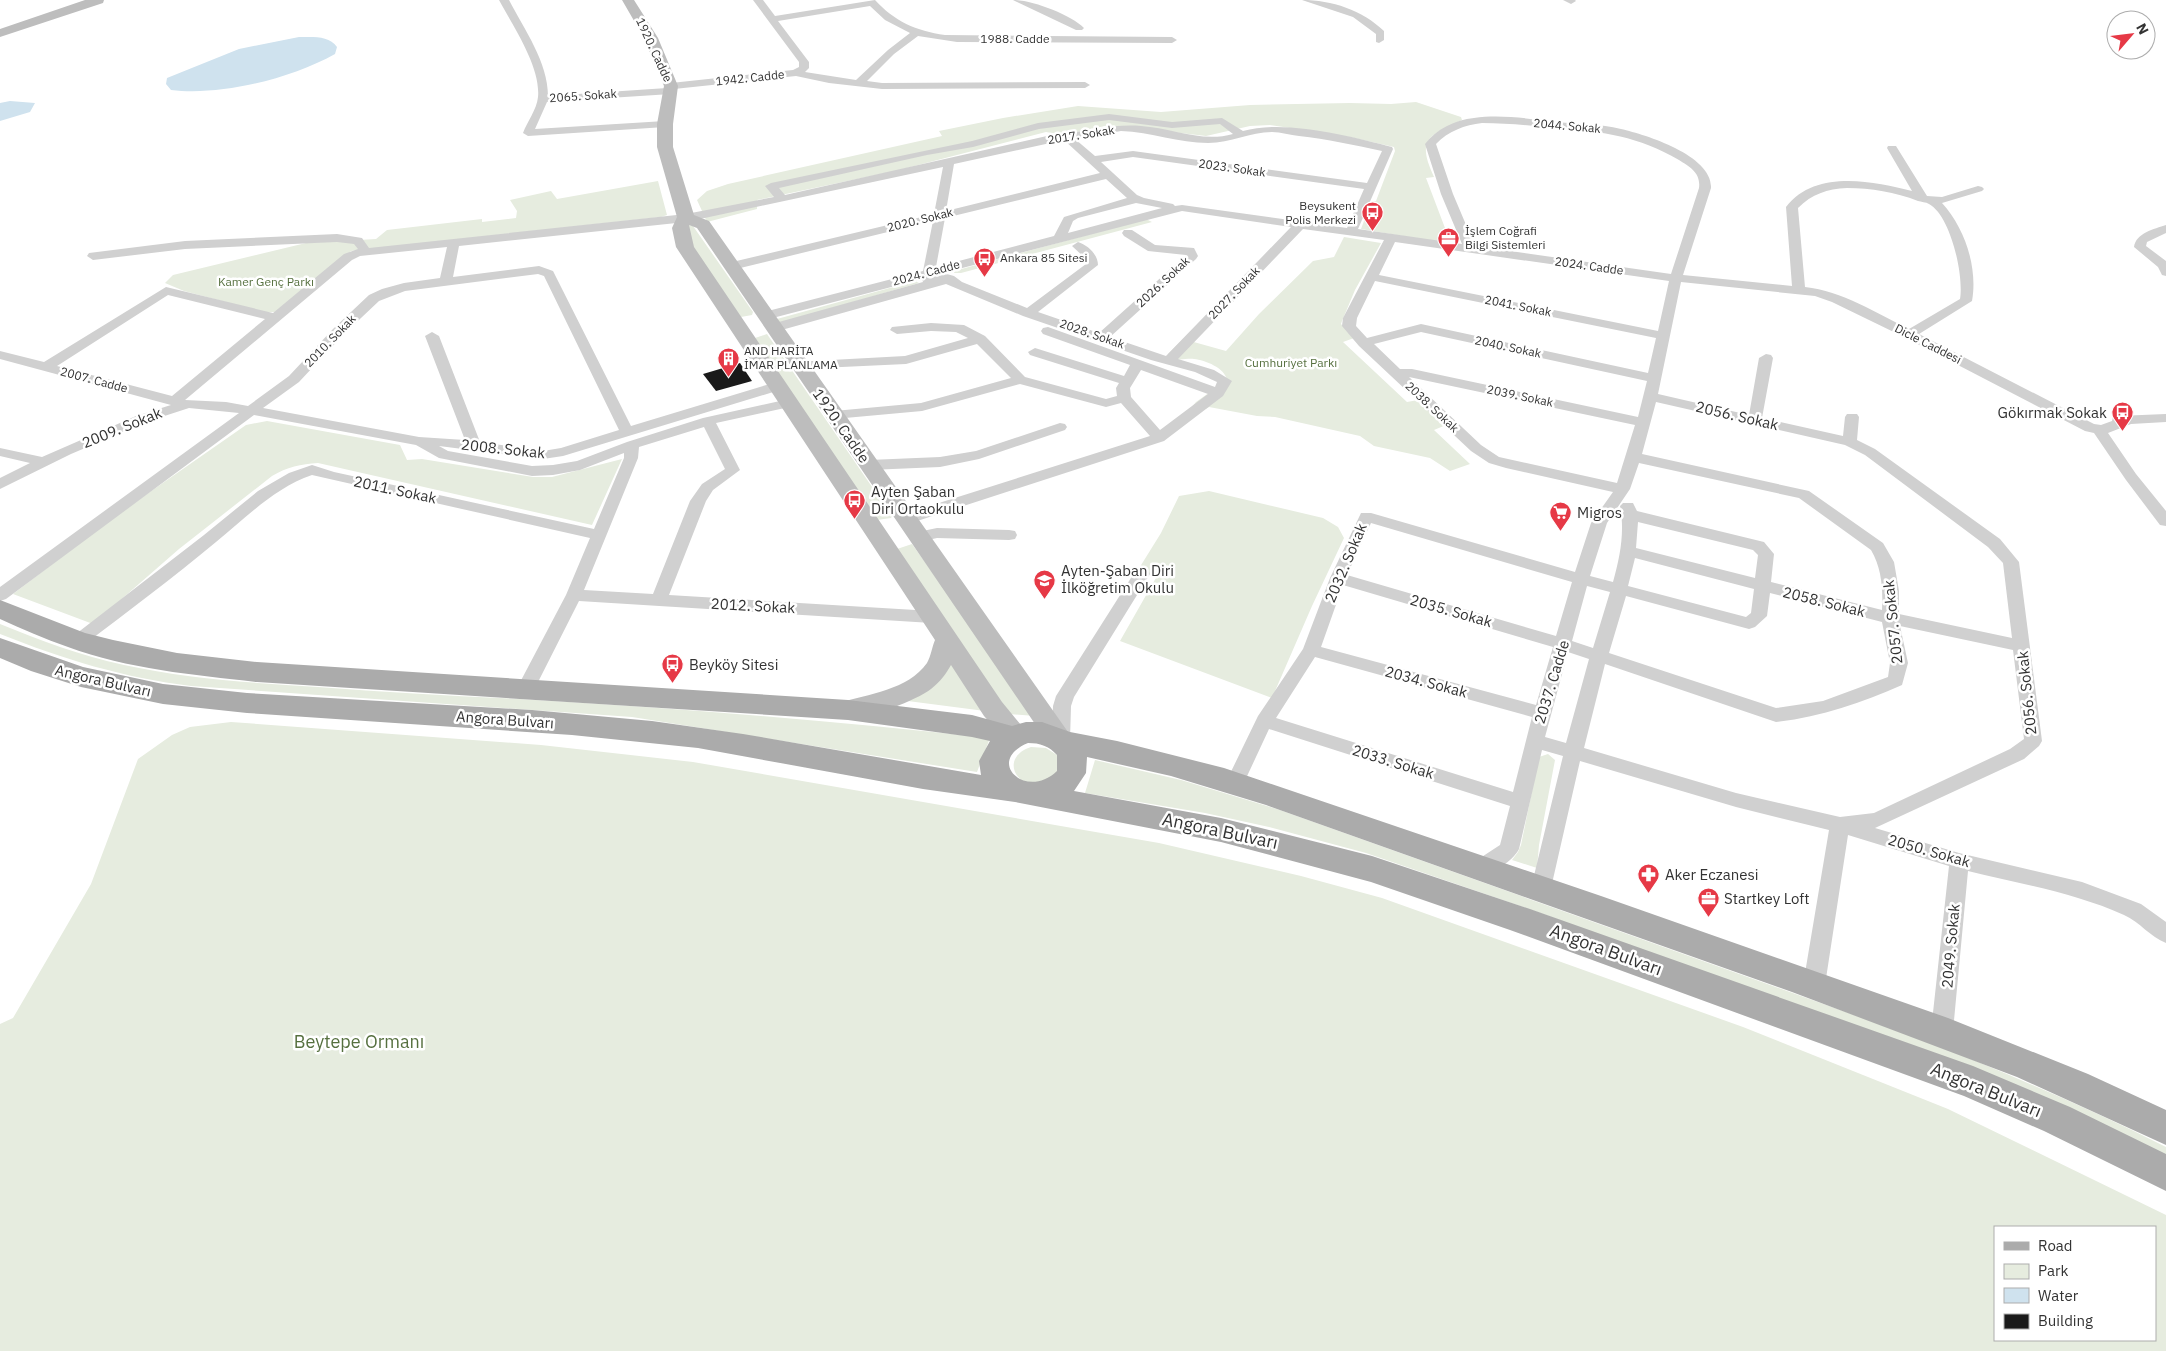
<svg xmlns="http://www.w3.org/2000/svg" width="2166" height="1351" viewBox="0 0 2166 1351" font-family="'IBM Plex Sans',sans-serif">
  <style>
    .green { fill: #e6ecdf; fill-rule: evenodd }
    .water { fill: #cfe2ee }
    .building { fill: #1a1a1a }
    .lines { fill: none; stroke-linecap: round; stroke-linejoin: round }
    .street { fill: #d0d0d0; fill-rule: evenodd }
    .secondary { fill: #bdbdbd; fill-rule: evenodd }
    .primary { fill: #ababab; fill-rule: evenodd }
    .labels { text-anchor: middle; stroke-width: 5; stroke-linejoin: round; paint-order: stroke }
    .far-street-label { font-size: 12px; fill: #333; stroke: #fff }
    .far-poi-label { font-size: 12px; fill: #333; stroke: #fff; text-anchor: start }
    .far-park-label { font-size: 12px; fill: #56703f; stroke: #fff }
    .poi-label { font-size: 15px; fill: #333; stroke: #fff; text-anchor: start }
    .street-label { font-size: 15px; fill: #333; stroke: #fff }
    .near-street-label { font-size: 18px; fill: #333; stroke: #fff }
    .near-park-label { font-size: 18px; fill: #56703f; stroke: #fff }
  </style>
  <rect width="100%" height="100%" fill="#fff"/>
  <path class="green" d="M1416,102l45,15 1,3c-33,16 -46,18 -28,57l-8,1 19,50 5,1 5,12 -5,3 -89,-15 10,-27 5,-1 19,-50 -1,-4 -44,-10 -80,-12 -20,1 -44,10 -86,-10h-15l-43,9 -16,-3 -151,39 -138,29v9l-50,13 -10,-22 10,-9 21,-7 214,-48 -3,-5 64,-13 75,-12 83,6 89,-7 100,-2 41,1z
    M658,181l9,34 -6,2 -310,34 -76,61h-11l-80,-21 -19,-8 8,-8 133,-32 70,-4 11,-9 95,-11v3l34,-4 1,-7 -7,-11 41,-9 6,8z
    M1146,219l6,3 -191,51h-7v-2z
    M686,224l7,2 60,86 -1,3 -11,2 -49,-68z
    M1344,237l37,6 -26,47 -13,31 -1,3 13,14 -11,4 64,60 11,-2 28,25 -12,5 36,34 -20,7 -20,-13 -56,-12 -14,-10 -85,-19 -18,-1 -48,-9 -7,4 -11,-3 5,-6 31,-22c-2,-12 -22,-20 -33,-21 -10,-1 -19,4 -26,-5l15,-15 43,12 33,-37 54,-53 21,-4z
    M915,281l4,2 -139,40 -3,-4z
    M767,334l125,182 -1,2 -14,2 -122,-182z
    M267,421l133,24 7,15 15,-1 111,18h19l70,-18 -30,66 -274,-62c-17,1 -31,4 -46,13l-93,73 -86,75 -80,-30 101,-77 132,-92z
    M1209,491l114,27 15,9 6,11 -32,68 -40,92 -152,-57 37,-65 -19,-6 23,-37 18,-37z
    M912,544l123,172 -26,-2 -112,-165z
    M0,624c40,16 81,32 124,41 64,14 129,18 194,22 67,5 134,9 201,12 157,9 314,22 471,39l-13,34 -345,-55 -441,-31c-67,-8 -128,-27 -191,-52z
    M948,660l37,51 -85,-11z
    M231,722l310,23 152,17 466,81 142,33 81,22 361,129 205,82 218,106v136h-2166v-327l13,-6 78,-134 47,-125 34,-24 18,-8zM1995,1227h160v113h-160z
    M1031,747l15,1 11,7 2,17c-5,3 -11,9 -17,11 -24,8 -44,-25 -11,-36z
    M1548,754l7,6 -16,85 -2,23 -25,-8 6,-8 3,-7 18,-88z
    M1095,760l86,20 96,29 653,233c80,33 159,66 236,105v10l-617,-241 -183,-63 -97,-26 -64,-14 -120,-20z"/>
  <path class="water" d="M299,37c13,0 30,-2 38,10l-2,7c-45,25 -114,42 -164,36l-5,-6 1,-6 72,-29z
    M10,101l25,2 -5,9 -30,9v-18z"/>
  <path class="building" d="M740,363l12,18 -36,10 -13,-17z"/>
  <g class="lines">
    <path class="street" d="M499,0h10c15,29 39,62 39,96l119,-8 -1,-2 5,-3 122,-13 6,-3v-5l-46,-62h10l12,16 100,-16c19,21 41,31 70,35l227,2 5,3 -5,3 -215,-1 -39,-6 -24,18 -27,27 15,2 203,-1 5,3 -5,3 -203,1 -53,-6 -33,-7 -122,13 2,2 -5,3 -124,8 -12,27 130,-8 5,3 -5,3 -137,9 -5,-3c4,-11 14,-24 15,-36 3,-30 -25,-71 -39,-97zM870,6l15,14 25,13 -22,17 -32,30 -51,-8 4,-4v-6l-31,-41z
      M1013,0c19,0 58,15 71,28l-2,2h-6z
      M1302,0c30,0 60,10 82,31v9l-5,3 -3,-1v-8l-23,-17z
      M1563,0h12l1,1 -5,3z
      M1109,114l63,8 50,-4 21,13c40,-12 108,5 149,16l1,2 -35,80 104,15 -21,-50 -16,-50c11,-15 30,-24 49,-26 27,-4 56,1 83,4 22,2 43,2 64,7 26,6 92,27 90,59l-28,87 109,11 -6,-79c29,-38 87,-26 126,-16l-25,-43 1,-2h8l31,50 15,1 36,-11 4,1 2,2 -2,2 -40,12c23,25 36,65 30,98l-53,33 175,90 7,1 11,-4 1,-4 5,-1 48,-2v8l-35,2 -23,9 28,41 30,37v15l-6,-1 -34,-45 -32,-47 -9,-2 -181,-94 -72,-35 -17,-6 -134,-14 -23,112 91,21 10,-57 7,-4 5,1 2,3 -11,60 81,18 2,-19 2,-3h10l2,3 -2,23 18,9 125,90 19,23 23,179 -3,5 -15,13 -149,69 84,25 123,29 59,22 25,18v21c-16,-6 -26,-21 -42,-28 -49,-22 -103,-31 -156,-44l-15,160 -3,7 -8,3 -8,-3 -3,-7 18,-165 -101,-31 -23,150 -3,7 -8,2 -8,-2 -3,-7 26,-155 -93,-23 -156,-46 -29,127 -3,6 -7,2 -7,-2 -3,-6 32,-132 -21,-6 -23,99c-7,13 -25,23 -38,27l-7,-2 -3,-6 3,-6 26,-17 10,-39 -241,-77 -27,58 -7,2 -7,-2 -2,-5 32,-66 45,-67 27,-71 31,-65h10l204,59 16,-49 22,-31 -107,-24 -17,-5 -18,-12 -112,-105 -17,-20 1,-8 41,-78 -81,-11 -125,130 36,11 18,11 -9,15 -59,45 -253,82h-10l-3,-4 3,-4 249,-79 -29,-33 -15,4 -86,-23 -98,27 -88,8 -5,-1 -2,-3 2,-3 5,-1 87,-8 90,-25 -34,-34 -71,20 -107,5 -7,-4 2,-3 111,-6 63,-18 -12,-6 -25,-1 -34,3 -7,-4 2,-3 39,-4 33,2 21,11 40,41 81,22 11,-3 -1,-8 3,-5 -89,-28 -2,-3 7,-4 89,28 6,-11 -87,-31 -2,-3 2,-3 5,-1 167,60 2,-5 -22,-10 -44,-12 -128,-44 -77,-32 -168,47h-10l-2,-3 2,-3 155,-43 -1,-3 -157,41 -6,-4 1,-3 163,-42 10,-50 -201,49 -6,-4 2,-3 206,-49 9,-47 -257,55 -227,24 -6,31 86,-11 14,5 78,155 142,-43h10l2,3 -2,3 -220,67 -20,3 -104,-13 9,5 84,15 21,-1 24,-4 50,-19 76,-24 86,-19 5,1 2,3 -2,3 -78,17 24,47 -27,20 -7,11 -37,94 263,16 6,2 2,4 -2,4 -6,2 -353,-22 -44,87 -3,5 -6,1 -6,-1 -3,-5 49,-93 24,-57 -278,-63c-38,13 -65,42 -96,67 -43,36 -88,69 -132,103l-6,2 -6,-2 -3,-4 3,-4 132,-102 54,-44 31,-18 23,-8 22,7 260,57 30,-71v-5l-44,17 -27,5 -21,1 -93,-18 -23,-13 -162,-30 -248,184 -6,2v-14l239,-174 -50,-5 -43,14 -75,32 -71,35v-11l30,-15 -30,-7v-8l42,9 94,-41 35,-11 -171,-46v-8l44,11 122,-75 107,26 71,-59 14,-5 -4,-5 -17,-2 -152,7 -92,11 -6,-4 2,-3 96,-12 152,-7 25,4 7,10 317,-34 88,-17 -9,-11 6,-3 201,-42 66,-18zM1109,120l63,8 48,-4 13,10c-31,9 -61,-6 -92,-8 -26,-2 -51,4 -77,8l-4,-1 -275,62 -6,-7 148,-33 46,-8 66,-18zM1482,123c26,0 51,3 76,5 46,4 80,8 121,32 11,7 22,13 20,28l-28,86 -196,-28 -22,-52 -17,-50c12,-13 29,-19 46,-21zM1121,131c30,1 58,12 87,12 23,0 42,-11 64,-11 9,0 18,3 27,4 28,3 55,9 83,15l-15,32 -234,-32 -38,5 -20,-17zM1064,140l36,33 -154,38 8,-47zM1133,157l231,32 -17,39 -165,-23 -7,1 -2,-2 -29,-6 -7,-3 -36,-33zM1106,179l21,19 -63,19 -10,19 -118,31 9,-49zM1847,188c24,0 48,4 71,13 3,1 8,1 11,3 22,12 35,72 31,95l-51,30c-33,-16 -67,-38 -104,-42l-7,-79c14,-14 29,-19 49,-20zM1136,203l26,5 -94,25 5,-12 5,-3zM1182,211l109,16 -125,129 -56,-19 86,-78 2,-3 -4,-8 -39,-3 -23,-15h-8l-2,3 2,3 24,15 38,4 -87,78 -61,-21 60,-47c0,-10 -10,-20 -20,-23l-6,4 14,13v5l-59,44 -65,-26 -8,-6 -11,-3zM1395,242l274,39 -11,50 -279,-56zM447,247l-7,31 -36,5 -22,6 -13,6 -36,34 -44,47 -41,30 -22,-4 -41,-2 167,-140 8,-4zM538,274l6,2 75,154 -58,18 -18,3 -63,-9 -41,-106 -7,-4 -7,4 40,104 -46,-3 -156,-29 36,-26 44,-47 36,-34 26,-10zM1375,281l281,57 -8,35 -227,-49 -54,14 -11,-12 1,-8zM168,295l97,24 -93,77 -115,-30zM1421,332l226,49 -9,36 -226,-48h-12l-26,-25zM1141,370l67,24 -48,36 -29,-33 -1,-9zM1409,377l226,48 -18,58 -118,-26 -18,-12zM1656,402l189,43 20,10 123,92 15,16 9,75 -113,-24v-23l-5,-29 -11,-19 -74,-52 -167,-37zM704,427l21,42 -23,15 -12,17 -37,93 -69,-4 54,-132 1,-11zM1639,463l160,35 72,52c11,19 12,39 11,60l-111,-28 3,-28 -10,-12 -127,-31 -4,-8h-10l-3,3c5,26 0,51 -7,76l-23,-6 17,-53 23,-34zM1638,522l115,28 5,5 -3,23 -119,-30zM1371,523l201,59 -16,54 -209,-61zM1635,558l119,31 -3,24 -5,4 -118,-31zM1343,585l210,62 -17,58 -215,-58zM1587,586l23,6 -17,56 -21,-7zM1770,593l112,29 8,41 -2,14 -65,24 -47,7 -167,-55 17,-57 123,33 6,-2 12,-11zM1900,626l113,24 11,89 -14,10 -136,64 -34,4 -104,-24 -152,-45 21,-84 171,58c45,-5 85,-19 126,-37l6,-22zM1568,652l21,7 -23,84 -21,-6zM1315,657l217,60 -19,75 -237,-74z
      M2166,225v8l-19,9 -1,4 20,15v15l-4,-1 -4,-8 -24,-20c2,-14 20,-18 32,-22z
      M1060,423l5,1 2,3 -2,3 -86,29 -39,8 -71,3 -5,-2 -2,-3 2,-3 5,-2 71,-3 36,-6z
      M937,528l72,2 6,1 2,4 -2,4 -6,1 -72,-2 -18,4 -6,-1 -2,-4 2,-4z
      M1142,569l6,1 2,4 -76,123 -3,9 -1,34 -3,5 -6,2 -6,-2 -3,-5 1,-34 3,-10 80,-126z"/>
    <path class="secondary" d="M85,0h19l-1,3 -103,34v-8z
      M622,0h12l24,38 20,48 -5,38v23l21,68 15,6 359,511 4,7 -4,7 -9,3 -9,-3 -353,-518 -8,-3 5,22 308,455 28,34 -4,7 -9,3 -9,-3 -24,-27 -33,-51c-5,9 -11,17 -20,24 -17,13 -73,34 -92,28l-4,-7 4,-7c29,-9 69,-13 88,-40 4,-7 5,-16 8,-23l-259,-393 -4,-19 5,-11 -20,-70v-23l7,-38 -20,-48z"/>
    <path class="primary" d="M0,600l85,33 28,7 64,13 80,9 591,38 124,15 40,11 14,-4h16l28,10 47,9 107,27 377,128 347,122 140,56 78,36v35l-149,-68 -225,-85 -526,-187 -95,-29 -84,-19 -1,16 -12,18 147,27 151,38 158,53 443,157 97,41 96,47v37l-122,-60 -80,-35 -454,-166 -139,-48 -150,-40 -206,-40 -92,-13 -225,-41 -126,-13 -325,-22 -84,-9 -82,-17 -50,-16 -31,-13v-20l83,29 80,17 84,9 285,17 120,11 91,13 238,41 -2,-14 11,-20 -18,-4 -124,-17 -591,-38c-63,-7 -129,-13 -189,-35 -23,-8 -46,-18 -68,-28zM1028,743c12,0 21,3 29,12v16c-31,30 -73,-10 -29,-28z"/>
  </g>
  <defs>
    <symbol id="bus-pin" viewBox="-11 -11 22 30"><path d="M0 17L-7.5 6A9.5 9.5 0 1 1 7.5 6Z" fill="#e63946" stroke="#fff"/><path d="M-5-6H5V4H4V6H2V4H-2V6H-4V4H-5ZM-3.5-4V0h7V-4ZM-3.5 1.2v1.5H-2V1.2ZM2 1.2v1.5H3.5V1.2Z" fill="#fff"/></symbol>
    <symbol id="office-pin" viewBox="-11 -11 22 30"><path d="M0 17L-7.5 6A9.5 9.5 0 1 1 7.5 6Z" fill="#e63946" stroke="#fff"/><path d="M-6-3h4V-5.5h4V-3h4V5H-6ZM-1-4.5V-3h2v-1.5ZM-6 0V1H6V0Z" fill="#fff"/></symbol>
    <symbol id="building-pin" viewBox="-11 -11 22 30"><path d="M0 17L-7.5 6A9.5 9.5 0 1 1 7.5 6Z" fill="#e63946" stroke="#fff"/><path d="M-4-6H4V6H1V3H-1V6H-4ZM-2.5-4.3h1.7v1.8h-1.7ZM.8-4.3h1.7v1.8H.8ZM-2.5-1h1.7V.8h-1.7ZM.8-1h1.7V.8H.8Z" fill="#fff"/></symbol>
    <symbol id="supermarket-pin" viewBox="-11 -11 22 30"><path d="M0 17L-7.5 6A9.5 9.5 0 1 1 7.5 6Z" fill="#e63946" stroke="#fff"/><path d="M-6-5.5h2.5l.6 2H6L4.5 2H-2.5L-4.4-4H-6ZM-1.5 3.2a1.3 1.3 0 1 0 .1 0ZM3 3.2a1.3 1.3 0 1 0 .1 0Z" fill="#fff"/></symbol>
    <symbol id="school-pin" viewBox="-11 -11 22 30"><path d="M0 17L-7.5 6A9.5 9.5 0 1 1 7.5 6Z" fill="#e63946" stroke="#fff"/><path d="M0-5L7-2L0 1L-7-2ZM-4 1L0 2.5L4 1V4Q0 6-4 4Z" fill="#fff"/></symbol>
    <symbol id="pharmacy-pin" viewBox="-11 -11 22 30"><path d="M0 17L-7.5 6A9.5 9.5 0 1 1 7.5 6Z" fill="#e63946" stroke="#fff"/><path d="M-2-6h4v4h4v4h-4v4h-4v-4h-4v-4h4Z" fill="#fff"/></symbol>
  </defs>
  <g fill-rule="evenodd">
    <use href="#bus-pin" x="1360" y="200" width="25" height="34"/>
    <use href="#office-pin" x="1436" y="226" width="25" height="34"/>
    <use href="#bus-pin" x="972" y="246" width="25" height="34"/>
    <use href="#building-pin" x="716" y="346" width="25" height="34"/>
    <use href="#bus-pin" x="2110" y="400" width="25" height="34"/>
    <use href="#bus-pin" x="842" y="488" width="25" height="34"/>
    <use href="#supermarket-pin" x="1548" y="500" width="25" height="34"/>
    <use href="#school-pin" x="1032" y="568" width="25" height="34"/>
    <use href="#bus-pin" x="660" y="652" width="25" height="34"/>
    <use href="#pharmacy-pin" x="1636" y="862" width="25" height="34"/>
    <use href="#office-pin" x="1696" y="886" width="25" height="34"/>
  </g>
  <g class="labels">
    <g class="far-street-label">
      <text x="1015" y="43">1988. Cadde</text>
      <text transform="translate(654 50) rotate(65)" y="4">1920. Cadde</text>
      <text transform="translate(750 78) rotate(-6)" y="4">1942. Cadde</text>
      <text transform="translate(583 96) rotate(-4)" y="4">2065. Sokak</text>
      <text transform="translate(1567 126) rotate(5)" y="4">2044. Sokak</text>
      <text transform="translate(1081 135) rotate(-9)" y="4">2017. Sokak</text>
      <text transform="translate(1232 168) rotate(8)" y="4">2023. Sokak</text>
      <text transform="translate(920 220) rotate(-14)" y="4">2020. Sokak</text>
      <text transform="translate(1589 266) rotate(8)" y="4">2024. Cadde</text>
      <text transform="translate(926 273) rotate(-15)" y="4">2024. Cadde</text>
      <text transform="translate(1163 282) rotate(-43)" y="4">2026. Sokak</text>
      <text transform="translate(1234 293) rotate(-46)" y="4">2027. Sokak</text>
      <text transform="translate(1518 306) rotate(11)" y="4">2041. Sokak</text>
      <text transform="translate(1092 334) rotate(19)" y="4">2028. Sokak</text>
      <text transform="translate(330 341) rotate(-46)" y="4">2010. Sokak</text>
      <text transform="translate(1928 344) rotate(27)" y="4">Dicle Caddesi</text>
      <text transform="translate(1508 347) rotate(12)" y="4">2040. Sokak</text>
      <text transform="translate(94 380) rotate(15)" y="4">2007. Cadde</text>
      <text transform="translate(1520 396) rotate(12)" y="4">2039. Sokak</text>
      <text transform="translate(1432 407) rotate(43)" y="4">2038. Sokak</text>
    </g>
    <g class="far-poi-label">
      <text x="1356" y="210" text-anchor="end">Beysukent<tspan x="1356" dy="14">Polis Merkezi</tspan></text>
      <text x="1465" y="235">İşlem Coğrafi<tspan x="1465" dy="14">Bilgi Sistemleri</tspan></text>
      <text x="1000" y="262">Ankara 85 Sitesi</text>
      <text x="744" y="355">AND HARİTA<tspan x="744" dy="14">İMAR PLANLAMA</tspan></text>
    </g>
    <g class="far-park-label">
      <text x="266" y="286">Kamer Genç Parkı</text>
      <text x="1291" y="367">Cumhuriyet Parkı</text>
    </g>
    <g class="poi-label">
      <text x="2107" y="418" text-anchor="end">Gökırmak Sokak</text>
      <text x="871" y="497">Ayten Şaban<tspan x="871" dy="17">Diri Ortaokulu</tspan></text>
      <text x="1577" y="518">Migros</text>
      <text x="1061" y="576">Ayten-Şaban Diri<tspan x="1061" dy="17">İlköğretim Okulu</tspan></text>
      <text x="689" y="670">Beyköy Sitesi</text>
      <text x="1665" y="880">Aker Eczanesi</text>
      <text x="1724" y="904">Startkey Loft</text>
    </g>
    <g class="street-label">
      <text transform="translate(1737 416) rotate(13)" y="5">2056. Sokak</text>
      <text transform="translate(841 426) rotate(55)" y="5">1920. Cadde</text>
      <text transform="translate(122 428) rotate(-22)" y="5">2009. Sokak</text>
      <text transform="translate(503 449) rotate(6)" y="5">2008. Sokak</text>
      <text transform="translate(395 490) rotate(12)" y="5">2011. Sokak</text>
      <text transform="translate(1346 563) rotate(-67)" y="5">2032. Sokak</text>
      <text transform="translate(1824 602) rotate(14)" y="5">2058. Sokak</text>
      <text transform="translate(753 606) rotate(3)" y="5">2012. Sokak</text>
      <text transform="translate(1451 611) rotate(16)" y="5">2035. Sokak</text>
      <text transform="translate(1893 622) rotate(-96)" y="5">2057. Sokak</text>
      <text transform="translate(103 681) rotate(13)" y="5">Angora Bulvarı</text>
      <text transform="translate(1426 682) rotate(15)" y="5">2034. Sokak</text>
      <text transform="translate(1552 682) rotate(-73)" y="5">2037. Cadde</text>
      <text transform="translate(2027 693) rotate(-96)" y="5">2056. Sokak</text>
      <text transform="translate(505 720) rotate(4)" y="5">Angora Bulvarı</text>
      <text transform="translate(1393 762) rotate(17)" y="5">2033. Sokak</text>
      <text transform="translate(1929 851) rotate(16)" y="5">2050. Sokak</text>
      <text transform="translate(1951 946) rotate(-85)" y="5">2049. Sokak</text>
    </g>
    <g class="near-street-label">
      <text transform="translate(1220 831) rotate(12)" y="6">Angora Bulvarı</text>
      <text transform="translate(1606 950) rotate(20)" y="6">Angora Bulvarı</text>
      <text transform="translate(1986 1090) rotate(22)" y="6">Angora Bulvarı</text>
    </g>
    <g class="near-park-label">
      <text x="359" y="1048">Beytepe Ormanı</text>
    </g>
  </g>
  <rect x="1994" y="1226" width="162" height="115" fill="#ffffff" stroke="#adadad"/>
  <rect x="2004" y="1242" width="25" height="8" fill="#ababab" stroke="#adadad"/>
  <text x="2038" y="1251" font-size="15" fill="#333333">Road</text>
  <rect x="2004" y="1264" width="25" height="15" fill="#e6ecdf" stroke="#adadad"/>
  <text x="2038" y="1276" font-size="15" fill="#333333">Park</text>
  <rect x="2004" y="1288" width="25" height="15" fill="#cfe2ee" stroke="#adadad"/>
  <text x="2038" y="1301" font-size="15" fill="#333333">Water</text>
  <rect x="2004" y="1314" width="25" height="15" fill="#1a1a1a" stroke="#adadad"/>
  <text x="2038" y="1326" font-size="15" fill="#333333">Building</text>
  <g transform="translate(2131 35) rotate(62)"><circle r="24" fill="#ffffff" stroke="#adadad"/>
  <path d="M0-4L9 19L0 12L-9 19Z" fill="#e63946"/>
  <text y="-8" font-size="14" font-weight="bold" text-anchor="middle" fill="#333333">N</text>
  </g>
</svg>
